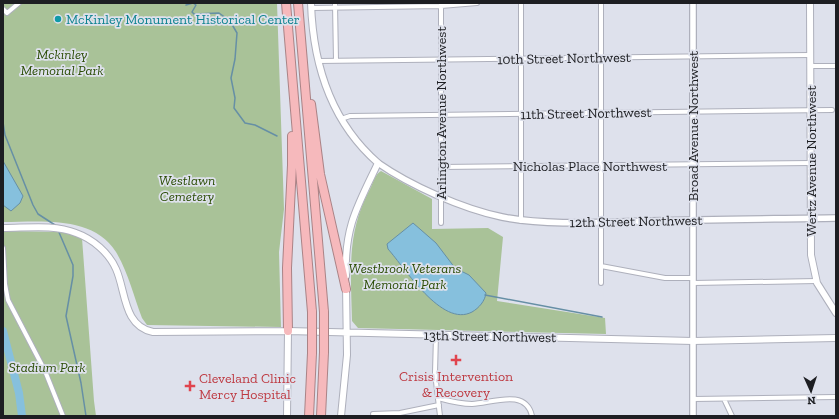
<svg xmlns="http://www.w3.org/2000/svg" width="839" height="419" viewBox="0 0 839 419" font-family="'Zilla Slab',serif">
  <style>
    .green { fill: #a9c298 }
    .water { fill: #86c0dd; stroke: #668fa5 }
    .lines { fill: none; stroke-linecap: round; stroke-linejoin: round }
    .stream { stroke: #668fa5; stroke-width: 1.5 }
    .river { stroke: #86c0dd; stroke-width: 8 }
    .minor-casing { stroke: #aeb0bc; stroke-width: 6 }
    .tertiary-casing { stroke: #aeb0bc; stroke-width: 8 }
    .secondary-casing { stroke: #aeb0bc; stroke-width: 8 }
    .motorway-casing { stroke: #aa8386; stroke-width: 10 }
    .minor { stroke: #fff; stroke-width: 4 }
    .tertiary { stroke: #fff; stroke-width: 5.5 }
    .secondary { stroke: #fff; stroke-width: 6 }
    .motorway { stroke: #f6b9bc; stroke-width: 8 }
    .motorway-bridge-casing { stroke: #aa8386; stroke-width: 10; stroke-linecap: butt }
    .motorway-bridge { stroke: #f6b9bc; stroke-width: 8 }
    .culture-dot { fill: #0f9aa8; stroke: #dee1ec; stroke-width: 1.5 }
    .health-dot { fill: #e0444e; stroke: #dee1ec; stroke-width: 1.5 }
    .labels { text-anchor: middle; stroke-width: 3.5; stroke-linejoin: round; paint-order: stroke }
    .culture-label { font-size: 14px; fill: #0d838f; stroke: #dee1ec; text-anchor: start }
    .park-label { font-size: 14px; font-style: italic; fill: #2a4c03; stroke: #dee1ec }
    .street-label { font-size: 14px; fill: #1d1e22; stroke: #dee1ec }
    .health-label { font-size: 14px; fill: #be3a42; stroke: #dee1ec }
  </style>
  <rect width="100%" height="100%" fill="#dee1ec"/>
  <path class="green" d="M3,3h274l7,206 -5,43 2,75 -134,-2 -5,-7c-8,-21 -14,-46 -26,-66 -23,-37 -76,-30 -113,-30z
    M381,171l51,28v30l56,-1 15,9 -6,64 108,17 1,16 -248,-6 -6,-7c-1,-48 -6,-88 18,-132 3,-6 5,-15 11,-18z
    M3,231l64,1 15,6 12,163 2,15h-93z"/>
  <path class="water" d="M3,161l20,35 -3,7 -9,8 -8,-6z
    M413,223l23,20 19,25 14,7 17,18c-1,8 -7,15 -14,19 -30,16 -67,-44 -84,-63l-1,-5z"/>
  <g class="lines">
    <path class="stream" d="M186,5l7,-2 3,2 -4,7 2,2 25,-1 11,8 7,12 -2,26 -4,19 4,20 -1,10 11,15 10,2 22,11
      M3,122l2,13 28,70 5,9 17,11
      M58,230l15,35v11l-7,40 15,67 5,33
      M485,295l117,22"/>
    <path class="river" d="M3,331l16,62 3,23"/>
    <defs>
      <path id="minor" d="M335,3l1,58
        M441,3v220
        M521,3v218
        M312,8l129,-2 36,-3
        M3,9l4,4 12,-10
        M318,61l492,-6
        M810,66h26
        M341,119l9,-3 482,-6
        M441,167l370,-4
        M3,248l2,36 3,16 37,71 18,45
        M601,266l64,12h28
        M601,283v-280
        M693,283l124,-2
        M436,335l-1,38 5,43
        M438,398c11,3 23,6 34,6 20,-1 54,-16 60,12
        M693,399l143,-2
        M724,399l8,17
        M373,414l27,-1 39,-8"/>
      <path id="tertiary" d="M693,3v413
        M378,163c33,23 85,46 124,54 44,9 104,5 149,4 61,-2 123,-2 185,-3"/>
      <path id="secondary" d="M311,3c2,61 19,118 67,160 -20,42 -34,64 -32,113
        M810,3l1,252 6,28 19,30
        M3,228c24,0 51,-4 73,5 17,6 33,20 40,36 10,22 7,57 37,63l135,-1 405,10 143,-3
        M287,416l1,-85
        M341,416l6,-61 -1,-70"/>
      <path id="motorway" d="M286,3l26,309
        M298,3l26,309
        M311,104l9,70 26,115
        M288,331l-1,-63 5,-103v-29
        M309,416l3,-63
        M321,416l3,-64"/>
    </defs>
    <use href="#minor" class="minor-casing"/>
    <use href="#tertiary" class="tertiary-casing"/>
    <use href="#secondary" class="secondary-casing"/>
    <use href="#motorway" class="motorway-casing"/>
    <use href="#minor" class="minor"/>
    <use href="#tertiary" class="tertiary"/>
    <use href="#secondary" class="secondary"/>
    <use href="#motorway" class="motorway"/>
    <defs>
      <path id="motorway-bridge" d="M312,312v41
        M324,312v40"/>
    </defs>
    <use href="#motorway-bridge" class="motorway-bridge-casing"/>
    <use href="#motorway-bridge" class="motorway-bridge"/>
  </g>
  <circle class="culture-dot" cx="58" cy="19" r="4"/>
  <g class="health-dot">
    <path d="M454 354h4v4h4v4h-4v4h-4v-4h-4v-4h4z"/>
    <path d="M188 380h4v4h4v4h-4v4h-4v-4h-4v-4h4z"/>
  </g>
  <g class="labels">
    <g class="culture-label">
      <text x="66" y="24">McKinley Monument Historical Center</text>
    </g>
    <g class="park-label">
      <text x="62" y="59">Mckinley<tspan x="62" dy="16">Memorial Park</tspan></text>
      <text x="187" y="185">Westlawn<tspan x="187" dy="16">Cemetery</tspan></text>
      <text x="405" y="273">Westbrook Veterans<tspan x="405" dy="16">Memorial Park</tspan></text>
      <text x="47" y="372">Stadium Park</text>
    </g>
    <g class="street-label">
      <text transform="translate(564 58) rotate(-1)" y="5">10th Street Northwest</text>
      <text transform="translate(441 113) rotate(-90)" y="5">Arlington Avenue Northwest</text>
      <text transform="translate(586 113) rotate(-1)" y="5">11th Street Northwest</text>
      <text transform="translate(693 126) rotate(-90)" y="5">Broad Avenue Northwest</text>
      <text transform="translate(811 161) rotate(-90)" y="5">Wertz Avenue Northwest</text>
      <text x="590" y="171">Nicholas Place Northwest</text>
      <text transform="translate(636 221) rotate(-1)" y="5">12th Street Northwest</text>
      <text transform="translate(490 336) rotate(1)" y="5">13th Street Northwest</text>
    </g>
    <g class="health-label">
      <text x="456" y="381">Crisis Intervention<tspan x="456" dy="16">&amp; Recovery</tspan></text>
      <text x="199" y="383" text-anchor="start">Cleveland Clinic<tspan x="199" dy="16">Mercy Hospital</tspan></text>
    </g>
  </g>
  <rect width="839" height="419" fill="none" stroke="#1d1e22" stroke-width="8"/>
  <g transform="translate(811 391) rotate(177)" stroke="#dee1ec" stroke-width="3" paint-order="stroke">
  <path d="M0-3L7 15L0 10L-7 15Z" fill="#1d1e22"/>
  <text y="-6" font-size="11" font-weight="bold" text-anchor="middle" fill="#1d1e22">N</text>
  </g>
</svg>
